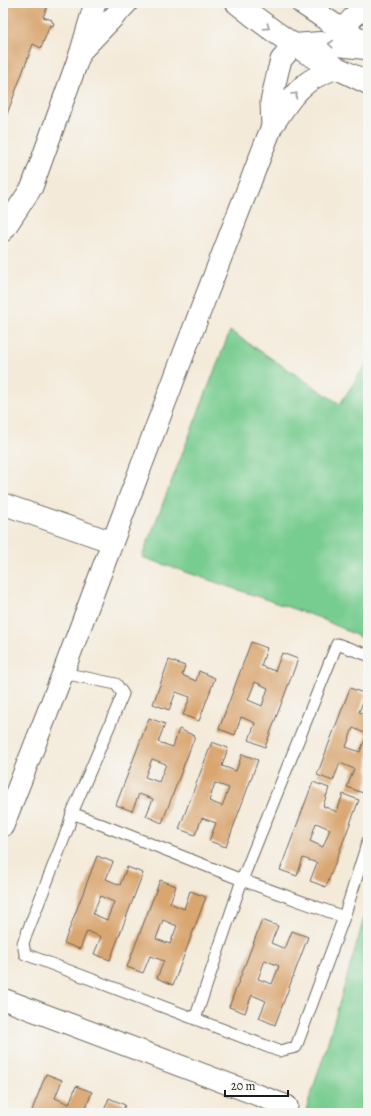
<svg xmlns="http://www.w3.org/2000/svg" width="371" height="1116" viewBox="0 0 371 1116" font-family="Alegreya,serif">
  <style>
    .green { fill: #77cc8f; stroke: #4a7456 }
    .building { fill: #d9a56f; fill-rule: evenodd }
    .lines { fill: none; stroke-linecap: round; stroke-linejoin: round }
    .service-casing { stroke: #68645e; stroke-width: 13 }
    .minor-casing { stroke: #68645e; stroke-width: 23 }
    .secondary-casing { stroke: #68645e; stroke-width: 24 }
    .service { stroke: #fff; stroke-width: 11 }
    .minor { stroke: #fff; stroke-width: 21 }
    .secondary { stroke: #fff; stroke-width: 22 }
    .oneway { stroke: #999 }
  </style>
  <rect width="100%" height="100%" fill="#f6f6f2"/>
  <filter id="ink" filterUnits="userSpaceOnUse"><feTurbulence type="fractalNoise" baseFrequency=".025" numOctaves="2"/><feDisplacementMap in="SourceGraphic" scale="8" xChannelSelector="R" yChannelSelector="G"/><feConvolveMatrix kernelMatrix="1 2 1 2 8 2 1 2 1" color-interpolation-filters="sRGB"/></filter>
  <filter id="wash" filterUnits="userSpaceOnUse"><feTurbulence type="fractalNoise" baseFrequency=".012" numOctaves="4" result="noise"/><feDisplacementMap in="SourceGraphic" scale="16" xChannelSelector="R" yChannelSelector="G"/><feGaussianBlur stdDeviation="0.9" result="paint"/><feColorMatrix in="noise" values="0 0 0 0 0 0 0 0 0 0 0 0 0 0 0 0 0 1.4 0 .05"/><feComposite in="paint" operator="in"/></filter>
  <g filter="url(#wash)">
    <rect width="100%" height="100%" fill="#f4ead9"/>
    <path class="green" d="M230,331l110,73 28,-43v280l-48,-23 -178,-61z
      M368,905v208h-63l19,-58z"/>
    <g id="blocks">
      <path class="building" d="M3,3h46l-6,14 9,3v2l2,1 -1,3 -3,-1 -9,23 -8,-4 -30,81z
        M251,642l16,6 -6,18 14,5 7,-18 16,6 -33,88 -16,-7 6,-17 -14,-6 -6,18 -16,-6zM255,682l13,6 -6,18 -14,-6z
        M169,660l16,6 -3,9 14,6 3,-10 16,7 -16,43 -16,-6 7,-18 -14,-5 -7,18 -16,-6z
        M350,688l16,6 -7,18 9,3v65l-5,13 -16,-6 7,-18 -14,-6 -7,18 -16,-6zM353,728l14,6 -7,18 -14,-5z
        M149,718l16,6 -7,18 15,5 6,-18 16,7 -33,87 -16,-7 7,-17 -14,-5 -7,17 -16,-6zM152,759l14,5 -7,18 -14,-5z
        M212,742l16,6 -6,18 14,5 6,-17 16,6 -32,87 -17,-6 7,-18 -14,-5 -7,17 -16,-6zM215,783l14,5 -7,18 -13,-5z
        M313,782l16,6 -6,18 14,6 6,-18 16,6 -33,87 -16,-6 7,-18 -14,-5 -6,18 -17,-6zM316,823l14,6 -7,18 -13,-6z
        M97,856l16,6 -7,17 14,6 7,-18 16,6 -33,87 -16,-6 7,-17 -14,-6 -7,18 -16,-6zM100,896l14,6 -7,18 -14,-6z
        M160,880l16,6 -6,17 14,6 6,-18 16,6 -33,88 -16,-7 7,-17 -14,-5 -7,17 -16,-6zM163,920l14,6 -7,18 -14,-5z
        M262,920l16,6 -7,17 14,6 7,-18 16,6 -33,88 -16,-7 7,-17 -14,-6 -7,18 -16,-6zM265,960l14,6 -7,18 -14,-5z
        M46,1074l16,6 -7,18 14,6 7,-18 16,6 -8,21h-53z
        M109,1098l16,7 -3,8h-19z"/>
    </g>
  </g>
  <g filter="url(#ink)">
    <use href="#blocks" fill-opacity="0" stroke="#68645e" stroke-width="1"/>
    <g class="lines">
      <defs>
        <path id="service" d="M63,673l53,11 7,10 -51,119 -4,15 -45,115 2,11 254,97 17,-4 48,-130 24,-76
          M72,813l170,67 102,37
          M195,1019l47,-139 95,-236 31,11"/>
        <path id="minor" d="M342,30l15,-17 4,-10
          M83,49l44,-46
          M272,126l-1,-24 7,-31 3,-11 6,-7 7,-8
          M3,231l29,-44 49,-136 14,-48
          M3,504l109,38
          M3,826l60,-153 121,-320 88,-227c11,-15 20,-32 36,-44 8,-6 19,-10 28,-14
          M3,999l284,107"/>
        <path id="secondary" d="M237,3c22,18 45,35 70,50 20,11 41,20 61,30
          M302,3l40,27 26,13
          M294,45l26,-2 45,5"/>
      </defs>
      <use href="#service" class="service-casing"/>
      <use href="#minor" class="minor-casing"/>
      <use href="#secondary" class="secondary-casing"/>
      <use href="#service" class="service"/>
      <use href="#minor" class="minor"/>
      <use href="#secondary" class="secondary"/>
    </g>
    <defs><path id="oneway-chevron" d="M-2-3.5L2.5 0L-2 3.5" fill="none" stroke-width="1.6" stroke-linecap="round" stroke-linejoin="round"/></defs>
    <g class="oneway">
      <use href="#oneway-chevron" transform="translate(267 27) rotate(34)"/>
      <use href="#oneway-chevron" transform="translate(331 44) rotate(-175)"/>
      <use href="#oneway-chevron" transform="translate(295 95) rotate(-47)"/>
    </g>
  </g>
  <rect width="371" height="1116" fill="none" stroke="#f6f6f2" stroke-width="16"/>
  <path d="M225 1090v6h63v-6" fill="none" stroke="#1c1c1c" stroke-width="2"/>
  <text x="231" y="1090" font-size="12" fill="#1c1c1c" stroke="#f6f6f2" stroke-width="3" paint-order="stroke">20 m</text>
</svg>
